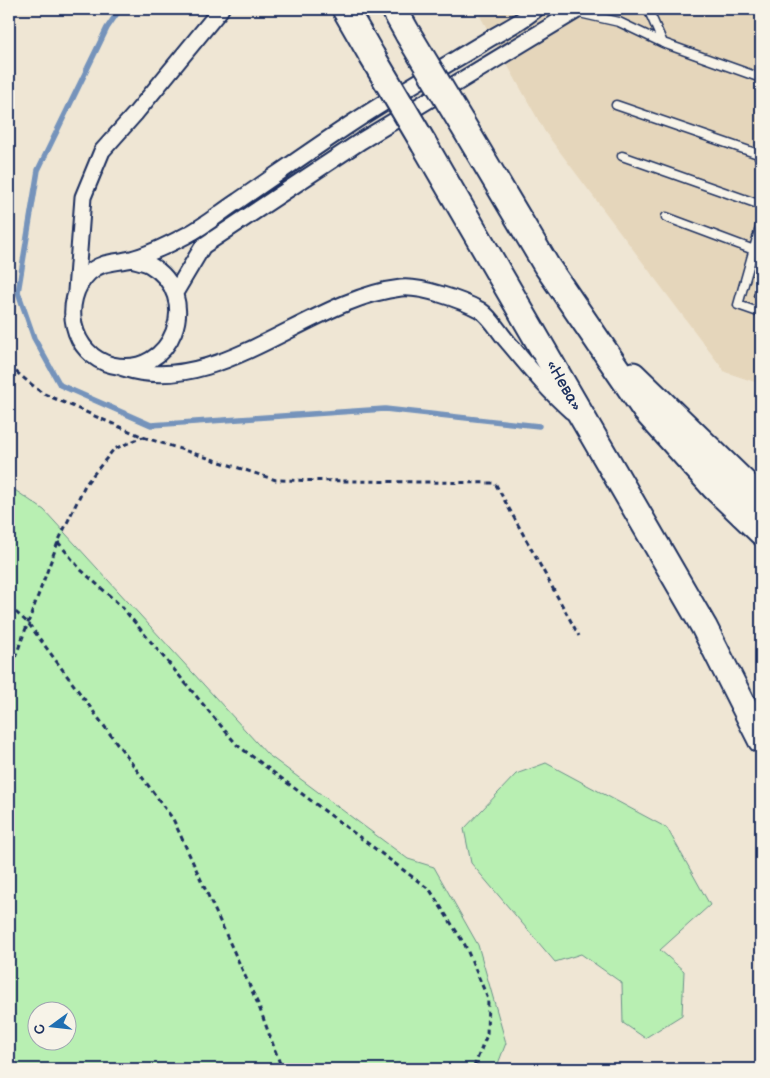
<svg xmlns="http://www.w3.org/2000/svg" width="770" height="1078" viewBox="0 0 770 1078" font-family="'Balsamiq Sans',sans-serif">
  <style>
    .built { fill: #e5d6bb }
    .green { fill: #b8efb2; stroke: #6a8f88; fill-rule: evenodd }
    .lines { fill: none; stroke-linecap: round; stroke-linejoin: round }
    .stream { stroke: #7493bb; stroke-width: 5.5 }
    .lane-casing { stroke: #1b2f5e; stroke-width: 11 }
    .street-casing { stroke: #1b2f5e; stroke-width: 19 }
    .primary-casing { stroke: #1b2f5e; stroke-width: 29 }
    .path { stroke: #1b2f5e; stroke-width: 3; stroke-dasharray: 5 4; stroke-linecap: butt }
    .lane { stroke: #f7f3e8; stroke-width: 8 }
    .street { stroke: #f7f3e8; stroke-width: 15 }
    .primary { stroke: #f7f3e8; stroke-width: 25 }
    .primary-bridge-casing { stroke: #1b2f5e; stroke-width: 29; stroke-linecap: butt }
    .primary-bridge { stroke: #f7f3e8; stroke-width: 25 }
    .wall { fill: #b19770; stroke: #1b2f5e }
    .shaded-wall { fill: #907b5b; stroke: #1b2f5e }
    .labels { text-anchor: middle; stroke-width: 4; stroke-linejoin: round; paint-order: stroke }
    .street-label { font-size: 16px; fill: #1b2f5e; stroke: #f7f3e8 }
  </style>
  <rect width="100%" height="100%" fill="#efe6d4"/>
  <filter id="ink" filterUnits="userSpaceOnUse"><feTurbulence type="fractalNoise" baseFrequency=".02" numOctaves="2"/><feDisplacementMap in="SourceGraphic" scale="10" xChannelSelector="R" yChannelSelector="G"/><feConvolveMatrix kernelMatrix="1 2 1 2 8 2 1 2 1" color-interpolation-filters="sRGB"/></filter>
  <g filter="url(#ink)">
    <path class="built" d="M476,9h285v375l-36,-12 -180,-240z"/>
    <path class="green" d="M9,486l35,24 223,244 141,105 26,8 44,78 28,98 -10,26h-487zM38,1010h30v30h-30z
      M546,763l121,65 43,77 -50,45 24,21 -2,44 -37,23 -22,-15 -1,-40 -41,-29 -26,8 -84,-99 -7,-34 52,-55z"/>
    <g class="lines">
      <path class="stream" d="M120,9l-13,19 -69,142 -20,122 16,46 26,47 91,40 234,-16 154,17"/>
      <defs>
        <path id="lane" d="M648,9l15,34
          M575,12l44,10 44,21 98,35
          M616,105l145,50
          M622,156l139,49
          M666,217l88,33
          M761,224l-23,81 23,8"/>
        <path id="street" d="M131,259c6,2 14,3 19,6 54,31 22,114 -38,100 -41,-10 -52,-64 -23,-92 12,-12 27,-10 42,-14 18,-4 39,-15 56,-24 18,-9 34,-23 51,-34 38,-26 76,-53 114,-78 43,-28 86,-53 129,-79 18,-12 40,-21 55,-35
          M76,291l7,-94 19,-46 33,-37 86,-105
          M175,293l28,-47 158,-105 218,-132
          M123,368c94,31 187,-70 278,-80 20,-2 61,12 79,22 11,7 19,22 27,31 21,25 40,49 64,70"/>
        <path id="primary" d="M345,9l27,47
          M394,9l14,25
          M461,122l85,143 99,145 69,77 47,45
          M424,144l280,483 57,113
          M633,375l128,124"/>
      </defs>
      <use href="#lane" class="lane-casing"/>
      <use href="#street" class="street-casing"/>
      <use href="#primary" class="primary-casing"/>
      <path class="path" d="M9,366l33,27 101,44 133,43 219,3 84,153
        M58,542l22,27 41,37 116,139 193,145 35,55 23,54 -1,36 -14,34
        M9,606l19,17 145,196 85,185 24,65
        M9,674l49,-132 27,-57 29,-36 29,-12"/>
      <use href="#lane" class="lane"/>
      <use href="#street" class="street"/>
      <use href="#primary" class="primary"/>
      <defs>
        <path id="primary-bridge" d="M408,34l53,88
          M372,56l52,88"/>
      </defs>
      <use href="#primary-bridge" class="primary-bridge-casing"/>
      <use href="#primary-bridge" class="primary-bridge"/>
    </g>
    <path class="wall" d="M761,271v28l-8,-3z"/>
    <path class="shaded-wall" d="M761,285v14l-8,-3z"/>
  </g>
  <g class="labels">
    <g class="street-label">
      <text transform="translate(565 385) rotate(60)" y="6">«Нева»</text>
    </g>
  </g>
  <rect width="770" height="1078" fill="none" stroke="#f7f3e8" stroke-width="30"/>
  <rect x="15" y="15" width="740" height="1048" fill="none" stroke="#1b2f5e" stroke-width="2" filter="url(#ink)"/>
  <g transform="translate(52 1026) rotate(255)"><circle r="24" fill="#f7f3e8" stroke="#9fa5b1"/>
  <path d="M0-4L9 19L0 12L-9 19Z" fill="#1f6fb2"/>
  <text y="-8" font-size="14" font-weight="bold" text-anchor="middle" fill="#1b2f5e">С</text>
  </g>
</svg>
